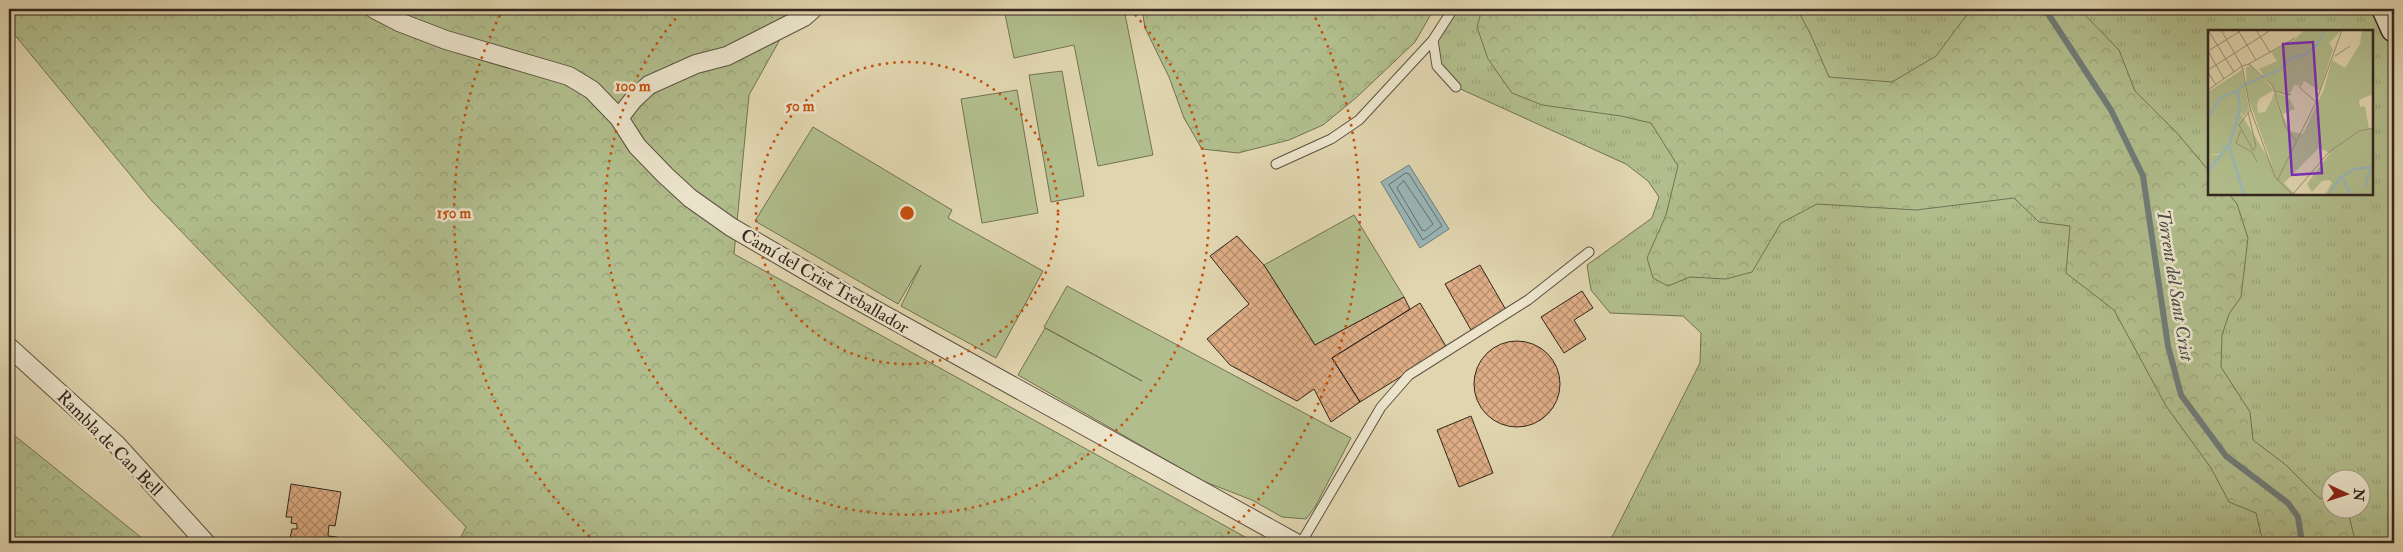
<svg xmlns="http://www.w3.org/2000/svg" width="2403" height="552" viewBox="0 0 2403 552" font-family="'IM FELL Double Pica',serif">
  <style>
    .grass { fill: url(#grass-tufts); stroke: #727254; fill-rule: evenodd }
    .forest { fill: url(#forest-crowns); stroke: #727254 }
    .pitch { fill: #b1bd8c; stroke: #727254 }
    .water { fill: #99b6b7; stroke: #707c79 }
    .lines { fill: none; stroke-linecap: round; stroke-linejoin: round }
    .shore { stroke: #666e6a; stroke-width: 1 }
    .stream { stroke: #707c79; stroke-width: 6 }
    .building { fill: url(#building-cross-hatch); stroke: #33261d }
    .lane-casing { stroke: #5e5242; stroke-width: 11 }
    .street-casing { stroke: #5e5242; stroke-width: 20 }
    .secondary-casing { stroke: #33261d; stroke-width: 28 }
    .lane { stroke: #ebe4cb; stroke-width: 9 }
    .street { stroke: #ebe4cb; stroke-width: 18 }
    .secondary { stroke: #ebe4cb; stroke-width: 25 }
    .ring { fill: none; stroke: #c44f0f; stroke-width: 2.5; stroke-dasharray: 2.5 5 }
    .labels { text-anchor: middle; stroke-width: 5; stroke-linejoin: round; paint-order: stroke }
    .street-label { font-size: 18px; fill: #33261d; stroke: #ebe4cb }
    .water-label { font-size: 19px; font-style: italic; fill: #4c4a44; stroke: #ebe4cb }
    .inset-river { fill: none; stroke: #99b6b7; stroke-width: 2.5 }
    .inset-road { fill: none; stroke: #9b8f75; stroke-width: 1 }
    .view { fill: #7b2cbf; fill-opacity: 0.15; stroke: #7b2cbf; stroke-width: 2.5 }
    .inset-edge { fill: none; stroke: #33261d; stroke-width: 2.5 }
    .centre { fill: #c44f0f; stroke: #ebe4cb; stroke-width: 2.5 }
    .ring-label { font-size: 15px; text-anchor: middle; font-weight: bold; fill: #c44f0f; stroke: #ebe4cb; stroke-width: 5; stroke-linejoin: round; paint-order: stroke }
  </style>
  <defs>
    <pattern id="grass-tufts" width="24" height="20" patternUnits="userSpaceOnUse" patternTransform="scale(1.25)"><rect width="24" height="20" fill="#b1bd8c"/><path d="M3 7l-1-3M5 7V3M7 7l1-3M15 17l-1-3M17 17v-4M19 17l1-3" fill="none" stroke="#99a278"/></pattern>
    <pattern id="forest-crowns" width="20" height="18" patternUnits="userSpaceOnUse" patternTransform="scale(1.25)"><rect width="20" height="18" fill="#b1bd8c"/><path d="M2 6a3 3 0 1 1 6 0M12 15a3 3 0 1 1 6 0" fill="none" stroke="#99a278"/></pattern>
    <pattern id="building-cross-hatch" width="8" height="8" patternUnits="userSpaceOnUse" patternTransform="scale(1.25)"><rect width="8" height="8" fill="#dead85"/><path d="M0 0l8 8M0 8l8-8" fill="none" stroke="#b58d6c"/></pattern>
  </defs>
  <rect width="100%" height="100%" fill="#e0d5af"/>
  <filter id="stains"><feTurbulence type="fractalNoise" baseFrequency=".004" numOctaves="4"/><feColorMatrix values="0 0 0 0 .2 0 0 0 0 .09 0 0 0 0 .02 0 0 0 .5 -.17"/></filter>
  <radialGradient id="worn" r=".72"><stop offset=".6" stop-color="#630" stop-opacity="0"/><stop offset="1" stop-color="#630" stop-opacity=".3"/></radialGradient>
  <path class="grass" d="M1453,9h932l9,20v514h-785l91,-180 1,-30 -18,-17 -73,-3 -19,-23 -4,-25 65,-47 7,-21 -11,-16 -22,-17 -170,-77 -19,-21 -4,-26zM2209,31h163v163h-163zM2330,480h30v30h-30z"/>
  <path class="forest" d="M9,9h788l-48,86 -15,159 522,289h-798l8,-16 -315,-327 -142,-172z
    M1142,9h292l-19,33 -58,55 -34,28 -34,15 -51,13 -36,-4 -18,-31 -15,-41 -24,-49z
    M1482,9h315l13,24 19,44 63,5 44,-26 35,-47h108l40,41 16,41 42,42 32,38v23h20l8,10 11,34 -7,59 -12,17 -7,21 -1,32 29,45 3,28 33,25 32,32 12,6v7l18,2 6,24 -2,7h-91l1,-5 -6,-25 -27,-11 -18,-34 -45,-62 -52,-96 -48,-37 4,-47 -31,-4 -25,-24 -98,12 -99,-6 -36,19 -29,49 -26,7 -36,-2 -22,9 -15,-8 -6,-20 19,-43 12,-49 -27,-43 -30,-7 -79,-11 -30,-12 -24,-34 -11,-32z
    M9,431l139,112h-139z"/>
  <path class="pitch" d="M1004,9h120l29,146 -55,11 -24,-121 -60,13z
    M1062,71l22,125 -33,6 -22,-127z
    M1017,90l21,123 -56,10 -21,-124z
    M813,127l139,83 -4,8 95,53 -47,87 -95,-52 20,-41 -23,39 -143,-83z
    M1354,215l50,82 -89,48 -51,-80z
    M1067,286l284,152 -36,69 -9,12 -24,-2 -30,-17 -49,-19 -185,-106 27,-47 97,53 -98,-54z"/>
  <path class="water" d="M1409,165l40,64 -29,19 -39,-66z"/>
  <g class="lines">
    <path class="shore" d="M1406,173l3,1 33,52 -19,14 -34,-55z
      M1404,181l29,43 -8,7 -3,-1 -25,-42z"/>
    <path class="stream" d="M2045,9l66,101 32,66 25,170 13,49 45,61 62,47 10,14 4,26"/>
  </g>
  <path class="building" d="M1237,236l27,29 51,80 89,-48 6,12 -78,49 28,44 -29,20 -17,-33 -17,12 -67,-36 -23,-26 42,-35 -39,-48z
    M1480,265l26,45 -35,20 -26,-46z
    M1582,291l11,17 -19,12 12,19 -22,14 -23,-36z
    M1420,303l27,45 -87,54 -28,-44z
    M1474 384a43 43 0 1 1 86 0a43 43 0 1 1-86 0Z
    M1471,416l22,57 -34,14 -22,-57z
    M291,484l50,8 -6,34 -6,-1 -1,11 9,1 -1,6h-47l3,-14h5v-5l-6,-1 1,-6h-6z"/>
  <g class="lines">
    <defs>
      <path id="lane" d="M1453,9l-20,31 4,26 19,21
        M1276,164l55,-25 28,-19 74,-80
        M1301,543l80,-136 28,-32 119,-75 61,-48"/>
      <path id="street" d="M374,9l25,13 47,18 123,36 23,14 27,28 18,28 28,29 25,23 41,29 103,60 462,256
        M619,118l14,-18 16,-15 47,-21 31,-8 77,-39 9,-8
        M9,347l108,98 89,98"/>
      <path id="secondary" d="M2385,9l9,20"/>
    </defs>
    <use href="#lane" class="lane-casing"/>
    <use href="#street" class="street-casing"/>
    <use href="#secondary" class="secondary-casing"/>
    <use href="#lane" class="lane"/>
    <use href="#street" class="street"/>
    <use href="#secondary" class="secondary"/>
  </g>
  <g class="ring">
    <circle cx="907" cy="213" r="151"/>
    <path d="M1130 9A302 302 0 1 1 684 9"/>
    <path d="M595 542A453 453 0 0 1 502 11M1312 11A453 453 0 0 1 1219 542"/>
  </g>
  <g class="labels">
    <g class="street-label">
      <text transform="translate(825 281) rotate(30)" y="6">Camí del Crist Treballador</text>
      <text transform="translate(110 443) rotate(45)" y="6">Rambla de Can Bell</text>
    </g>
    <g class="water-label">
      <text transform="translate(2176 285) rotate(81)" y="7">Torrent del Sant Crist</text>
    </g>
  </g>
  <g transform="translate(2208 30)">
    <rect width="165" height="165" fill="#e0d5af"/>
    <path d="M96,0h38l-13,13 4,6 -13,42 -16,-10 -3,6 -6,-3 -7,13 -13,-6 -16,-22 18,-8 -6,-9 23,-12zM34,40l7,39 -5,7 -2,-5 -5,-2 -7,12 3,43 -8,-3 -6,-7 -11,1v-63zM66,63l16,38 -10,10 -8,23 -17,-47 3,1 11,-9z" fill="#b1bd8c"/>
    <path d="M114,0h5l-5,5 4,5 -31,25 6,19h-9l-3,10 -14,-7 -4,-9 10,8 8,-14 -5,-5 -14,11 -4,-4 28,-22 13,-2zM154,0h11v64l-14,6 1,7 5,-1 4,23h4v66h-48l7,-12 -2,-3 -8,1 -10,11 -5,-8 23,-31 -11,-5 -35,35 12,12h-88v-40h17v6l8,2 -4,-19 1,-23 7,-15h-9l-6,10 3,-6 -2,-12 -13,16 5,-20 16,-6 2,-4 -4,-3 12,-7 4,22v17l-1,3 -6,-7 34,55 8,-24 8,-9 15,3 21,-45 8,-29 13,8 15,-24zM43,35l23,25 -15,9 -2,6 1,8 7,-1 10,-18 -7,21 -1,20 2,8 7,-5 1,3 -8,10 -22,-55 -1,-28zM67,62l14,6 6,11 -12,5z" fill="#b1bd8c"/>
    <path class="inset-river" d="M2,85l10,-17 17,-7M0,141l21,-26M134,147l9,18M157,157l5,-18M36,165l-15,-50 11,-35 -2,-19 3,-5 36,-15 16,-14 12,-2 11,-9 9,-16M120,165l12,-17 14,-9 19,-2"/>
    <path class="inset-road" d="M0,0l26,42M30,0l18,30M48,0l14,22M0,21l34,-21M0,21l16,28M127,26l15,-10M41,34l24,22 12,40 11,15M41,34l-7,2 8,42 25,69 18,18M39,35l48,-27M0,40l63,-40M0,42l8,13M91,57l17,15M0,60l34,-24 -21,-36M67,61l16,4M43,79l-12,16 14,25M40,82l8,34 -3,5M33,100l-5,13 16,9 5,10M69,151l39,-79 26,-72M85,164l36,-42 30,-21 14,-3"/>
    <path class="view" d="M105,12l9,131 -30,2 -9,-131z"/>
    <rect width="165" height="165" class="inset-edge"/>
  </g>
  <circle cx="907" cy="213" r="8" class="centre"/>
  <g class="ring-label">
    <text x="633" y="91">100 m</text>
    <text x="800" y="111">50 m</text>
    <text x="454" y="218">150 m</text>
  </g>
  <rect width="2403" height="552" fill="none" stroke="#e0d5af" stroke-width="30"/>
  <rect x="10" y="10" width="2383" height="532" fill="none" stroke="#33261d" stroke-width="2.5"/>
  <rect x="15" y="15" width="2373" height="522" fill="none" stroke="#33261d"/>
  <g transform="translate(2346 494) rotate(94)"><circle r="24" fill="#ebe4cb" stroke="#a19885"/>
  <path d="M0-4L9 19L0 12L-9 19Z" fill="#8f2418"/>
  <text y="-8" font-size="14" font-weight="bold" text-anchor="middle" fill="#33261d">N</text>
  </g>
  <rect width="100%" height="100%" filter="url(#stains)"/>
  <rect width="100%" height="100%" fill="url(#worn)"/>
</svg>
